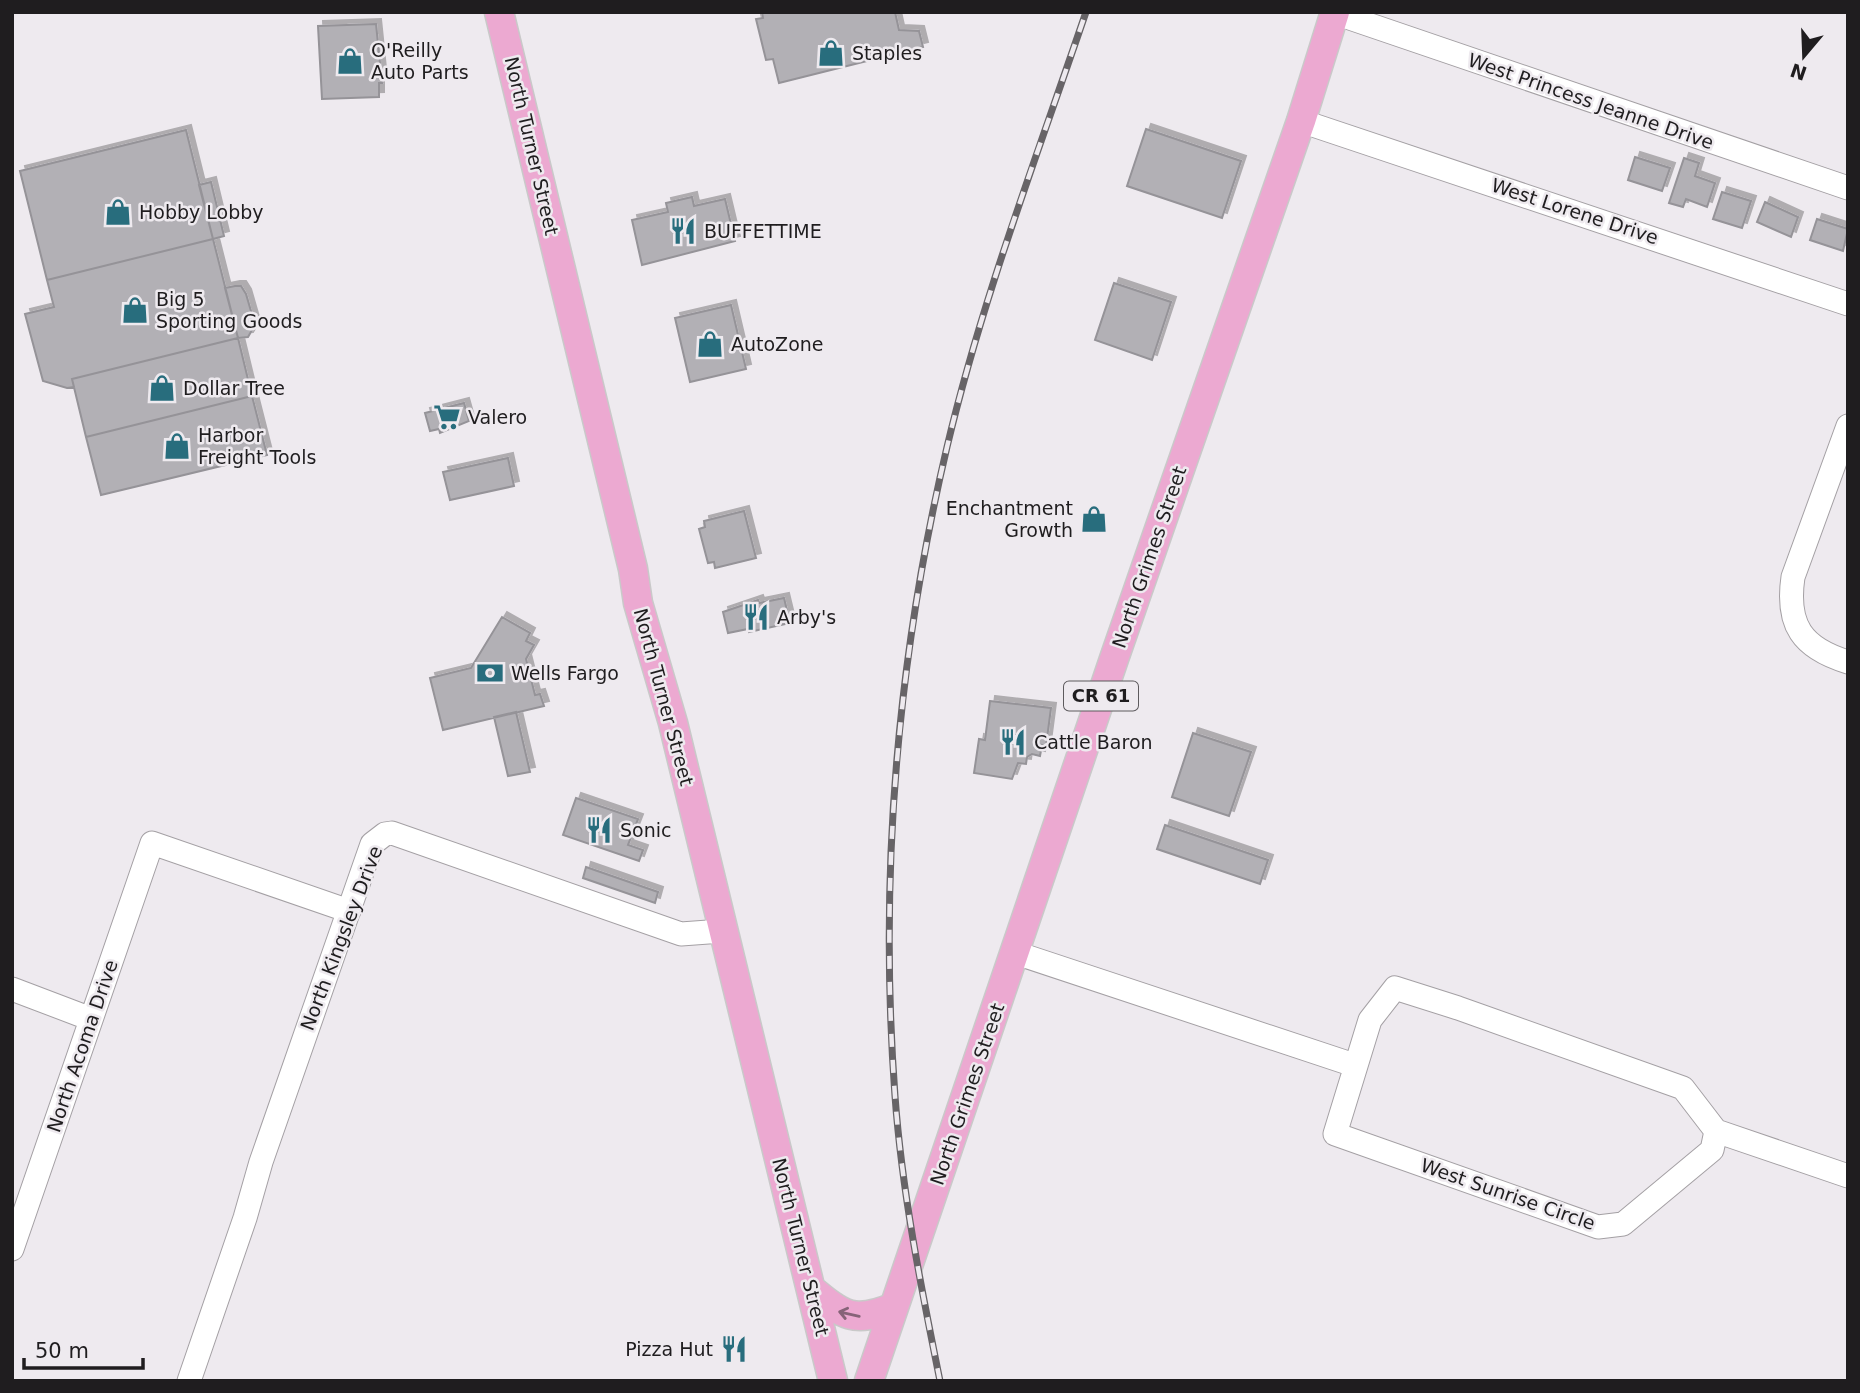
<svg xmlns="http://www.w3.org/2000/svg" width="1860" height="1393" viewBox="0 0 1860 1393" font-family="'DejaVu Sans',sans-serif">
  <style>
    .building { fill: #b2b0b5; stroke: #959398; stroke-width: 2; filter: url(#shadow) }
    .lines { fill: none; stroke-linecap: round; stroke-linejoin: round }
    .minor-casing { stroke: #a4a0a4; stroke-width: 25 }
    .major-casing { stroke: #c9c9c9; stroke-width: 31 }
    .minor { stroke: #fff; stroke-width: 23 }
    .major { stroke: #eca9d1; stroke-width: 28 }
    .rail-casing { stroke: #676467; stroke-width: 7 }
    .rail { stroke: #eeeaef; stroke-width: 4.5; stroke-dasharray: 13; stroke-linecap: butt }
    .oneway { stroke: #866378 }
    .labels { text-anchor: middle; stroke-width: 5; stroke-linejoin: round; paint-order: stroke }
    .shield { fill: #eeeaef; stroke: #5d5a5d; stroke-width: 2 }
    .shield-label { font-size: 18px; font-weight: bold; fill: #1f1d1f }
    .poi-label { font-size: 19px; fill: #1f1d1f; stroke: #eeeaef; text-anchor: start }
    .street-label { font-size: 19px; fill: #1f1d1f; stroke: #eeeaef }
  </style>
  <defs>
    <filter id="shadow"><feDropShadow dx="5" dy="-5" stdDeviation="0" flood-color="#0004"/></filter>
  </defs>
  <rect width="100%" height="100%" fill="#eeeaef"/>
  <path class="building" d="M762,12h133l4,18 20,1 4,16 -144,36 -6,-24 -7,1 -10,-41 7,-1z
    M376,24l6,59h-3v14l-57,2 -4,-73z
    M1146,129l95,32 -19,57 -95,-32z
    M186,130l27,109 -166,41 -27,-109z
    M1635,157l35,11 -8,23 -34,-11z
    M1684,158l15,5 -4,13 20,7 -8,24 -21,-8 -3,8 -14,-4z
    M211,182l13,54 -11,3 -14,-54z
    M1722,192l29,9 -9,27 -29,-9z
    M692,197l2,9 31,-7 10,42 -93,24 -10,-45 36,-8 -2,-9z
    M1765,202l33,15 -7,20 -34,-15z
    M1817,219l31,10 -5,22 -33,-11z
    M213,239l25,99 -166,41 2,8 -7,1 -24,-7 -18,-67 29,-7 -7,-27z
    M1114,283l57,19 -19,58 -57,-20z
    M235,286h6l5,8 9,31 -7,12 -10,1 -13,-50z
    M731,305l15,64 -56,13 -15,-64z
    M238,338l14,58 -166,41 -14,-58z
    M252,396l15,59 -166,40 -15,-58z
    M464,403l5,18 -29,12 -1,-4 -9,2 -5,-18z
    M508,458l6,28 -64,14 -7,-28z
    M744,511l12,47 -41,10 -1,-6 -6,1 -9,-34 6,-2 -1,-6z
    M784,598l6,25 -41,9 -1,-3 -20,4 -5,-21 35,-12 1,3z
    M502,617l28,16 -4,8 8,4 -8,14 9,36 5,-1 4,12 -101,24 -13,-52 41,-10z
    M990,701l61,7 -5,38 -4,-1 -2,11 -8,-2 -5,3 -1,7 -8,-1 -6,16 -38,-6 5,-34 6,1z
    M516,712l14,60 -22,4 -14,-59z
    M1193,733l58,19 -22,64 -57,-19z
    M576,798l62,21 -10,26 15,5 -4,11 -76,-26z
    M1165,825l103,35 -8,24 -103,-35z
    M586,867l72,25 -3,11 -72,-25z"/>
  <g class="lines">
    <defs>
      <path id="minor" d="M1335,13l513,175
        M1301,121l547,183
        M1848,426l-55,151c-7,48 9,71 55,85
        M1016,953l338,112
        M12,989l79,30
        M1716,1131l-4,19 -89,74 -25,3 -263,-93 35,-114 25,-32 63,20 225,80 33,43 132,45
        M12,1249l140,-406 197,68
        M189,1381l56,-163 16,-56 111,-318 13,-10 7,-1 289,101 41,-3"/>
      <path id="major" d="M499,12l134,557 5,34 35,120 160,658
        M811,1289c32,27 43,35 83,18
        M869,1381l246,-725 186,-535 34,-109"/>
    </defs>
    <use href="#minor" class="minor-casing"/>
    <use href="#major" class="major-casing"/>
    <use href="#minor" class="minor"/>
    <use href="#major" class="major"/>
    <defs>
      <path id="rail" d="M940,1381c-19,-94 -38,-189 -45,-285 -16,-217 2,-437 52,-649 35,-148 90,-291 139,-435"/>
    </defs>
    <use href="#rail" class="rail-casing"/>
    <use href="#rail" class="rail"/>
  </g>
  <defs><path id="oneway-shaft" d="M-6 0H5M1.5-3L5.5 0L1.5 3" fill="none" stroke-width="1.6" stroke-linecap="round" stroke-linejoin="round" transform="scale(1.75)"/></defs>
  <use class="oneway" href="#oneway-shaft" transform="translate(849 1314) rotate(-167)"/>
  <defs>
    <symbol id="shop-bare" viewBox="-9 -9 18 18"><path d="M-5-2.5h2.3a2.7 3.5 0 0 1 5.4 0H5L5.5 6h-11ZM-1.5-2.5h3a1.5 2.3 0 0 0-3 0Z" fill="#286d7d" stroke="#eeeaef" stroke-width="2.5" paint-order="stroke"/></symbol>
    <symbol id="restaurant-bare" viewBox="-9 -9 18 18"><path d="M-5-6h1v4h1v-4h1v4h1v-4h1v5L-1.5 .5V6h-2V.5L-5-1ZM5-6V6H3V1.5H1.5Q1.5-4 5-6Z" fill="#286d7d" stroke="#eeeaef" stroke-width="2.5" paint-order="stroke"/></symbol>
    <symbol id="supermarket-bare" viewBox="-9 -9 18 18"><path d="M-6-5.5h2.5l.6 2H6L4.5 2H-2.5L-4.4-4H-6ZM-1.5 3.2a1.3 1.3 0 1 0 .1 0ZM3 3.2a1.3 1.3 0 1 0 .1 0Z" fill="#286d7d" stroke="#eeeaef" stroke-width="2.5" paint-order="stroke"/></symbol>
    <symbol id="bank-bare" viewBox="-9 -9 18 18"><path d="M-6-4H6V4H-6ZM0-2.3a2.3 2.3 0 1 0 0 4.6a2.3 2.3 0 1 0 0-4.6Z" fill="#286d7d" stroke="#eeeaef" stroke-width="2.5" paint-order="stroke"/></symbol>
  </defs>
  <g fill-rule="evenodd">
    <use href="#shop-bare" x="812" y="34" width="38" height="38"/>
    <use href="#shop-bare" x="331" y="42" width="38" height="38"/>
    <use href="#shop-bare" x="99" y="193" width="38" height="38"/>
    <use href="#restaurant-bare" x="664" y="212" width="38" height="38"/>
    <use href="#shop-bare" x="116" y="291" width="38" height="38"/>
    <use href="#shop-bare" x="691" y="325" width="38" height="38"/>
    <use href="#shop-bare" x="143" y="369" width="38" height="38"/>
    <use href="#supermarket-bare" x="428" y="398" width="38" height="38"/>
    <use href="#shop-bare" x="158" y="427" width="38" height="38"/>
    <use href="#shop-bare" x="1075" y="500" width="38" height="38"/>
    <use href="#restaurant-bare" x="737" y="598" width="38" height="38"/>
    <use href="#bank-bare" x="471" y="654" width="38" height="38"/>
    <use href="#restaurant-bare" x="994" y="723" width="38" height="38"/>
    <use href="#restaurant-bare" x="580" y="811" width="38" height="38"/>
    <use href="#restaurant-bare" x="715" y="1330" width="38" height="38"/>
  </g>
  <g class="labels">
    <rect class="shield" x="1064" y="681.5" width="74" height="29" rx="5"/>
    <g class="shield-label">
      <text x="1101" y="702">CR 61</text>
    </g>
    <g class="poi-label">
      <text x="371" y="57">O'Reilly<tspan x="371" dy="22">Auto Parts</tspan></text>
      <text x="852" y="60">Staples</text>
      <text x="139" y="219">Hobby Lobby</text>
      <text x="704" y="238">BUFFETTIME</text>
      <text x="156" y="306">Big 5<tspan x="156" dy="22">Sporting Goods</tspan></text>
      <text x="731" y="351">AutoZone</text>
      <text x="183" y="395">Dollar Tree</text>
      <text x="468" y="424">Valero</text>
      <text x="198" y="442">Harbor<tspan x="198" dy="22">Freight Tools</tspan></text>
      <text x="1073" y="515" text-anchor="end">Enchantment<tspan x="1073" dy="22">Growth</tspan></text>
      <text x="777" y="624">Arby's</text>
      <text x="511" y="680">Wells Fargo</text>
      <text x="1034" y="749">Cattle Baron</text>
      <text x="620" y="837">Sonic</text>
      <text x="713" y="1356" text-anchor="end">Pizza Hut</text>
    </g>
    <g class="street-label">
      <text transform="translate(1591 101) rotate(19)" y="7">West Princess Jeanne Drive</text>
      <text transform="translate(532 146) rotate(77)" y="7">North Turner Street</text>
      <text transform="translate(1575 211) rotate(18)" y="7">West Lorene Drive</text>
      <text transform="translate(1149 557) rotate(-71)" y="7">North Grimes Street</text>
      <text transform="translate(664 697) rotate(75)" y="7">North Turner Street</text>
      <text transform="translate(341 938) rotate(-69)" y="7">North Kingsley Drive</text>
      <text transform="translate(82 1046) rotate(-71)" y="7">North Acoma Drive</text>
      <text transform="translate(967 1094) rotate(-71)" y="7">North Grimes Street</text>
      <text transform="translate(1508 1194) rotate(19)" y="7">West Sunrise Circle</text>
      <text transform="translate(801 1247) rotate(76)" y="7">North Turner Street</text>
    </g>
  </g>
  <rect width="1860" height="1393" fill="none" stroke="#1f1d1f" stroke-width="28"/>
  <g transform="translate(1804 56) rotate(199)" stroke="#eeeaef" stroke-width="5" paint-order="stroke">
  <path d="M0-5L12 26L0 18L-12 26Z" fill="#1f1d1f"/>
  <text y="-10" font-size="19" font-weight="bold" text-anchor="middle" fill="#1f1d1f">N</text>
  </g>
  <path d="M24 1358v10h119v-10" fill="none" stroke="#1f1d1f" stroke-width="3.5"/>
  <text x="35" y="1358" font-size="21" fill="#1f1d1f" stroke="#eeeaef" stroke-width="5" paint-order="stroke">50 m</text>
</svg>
